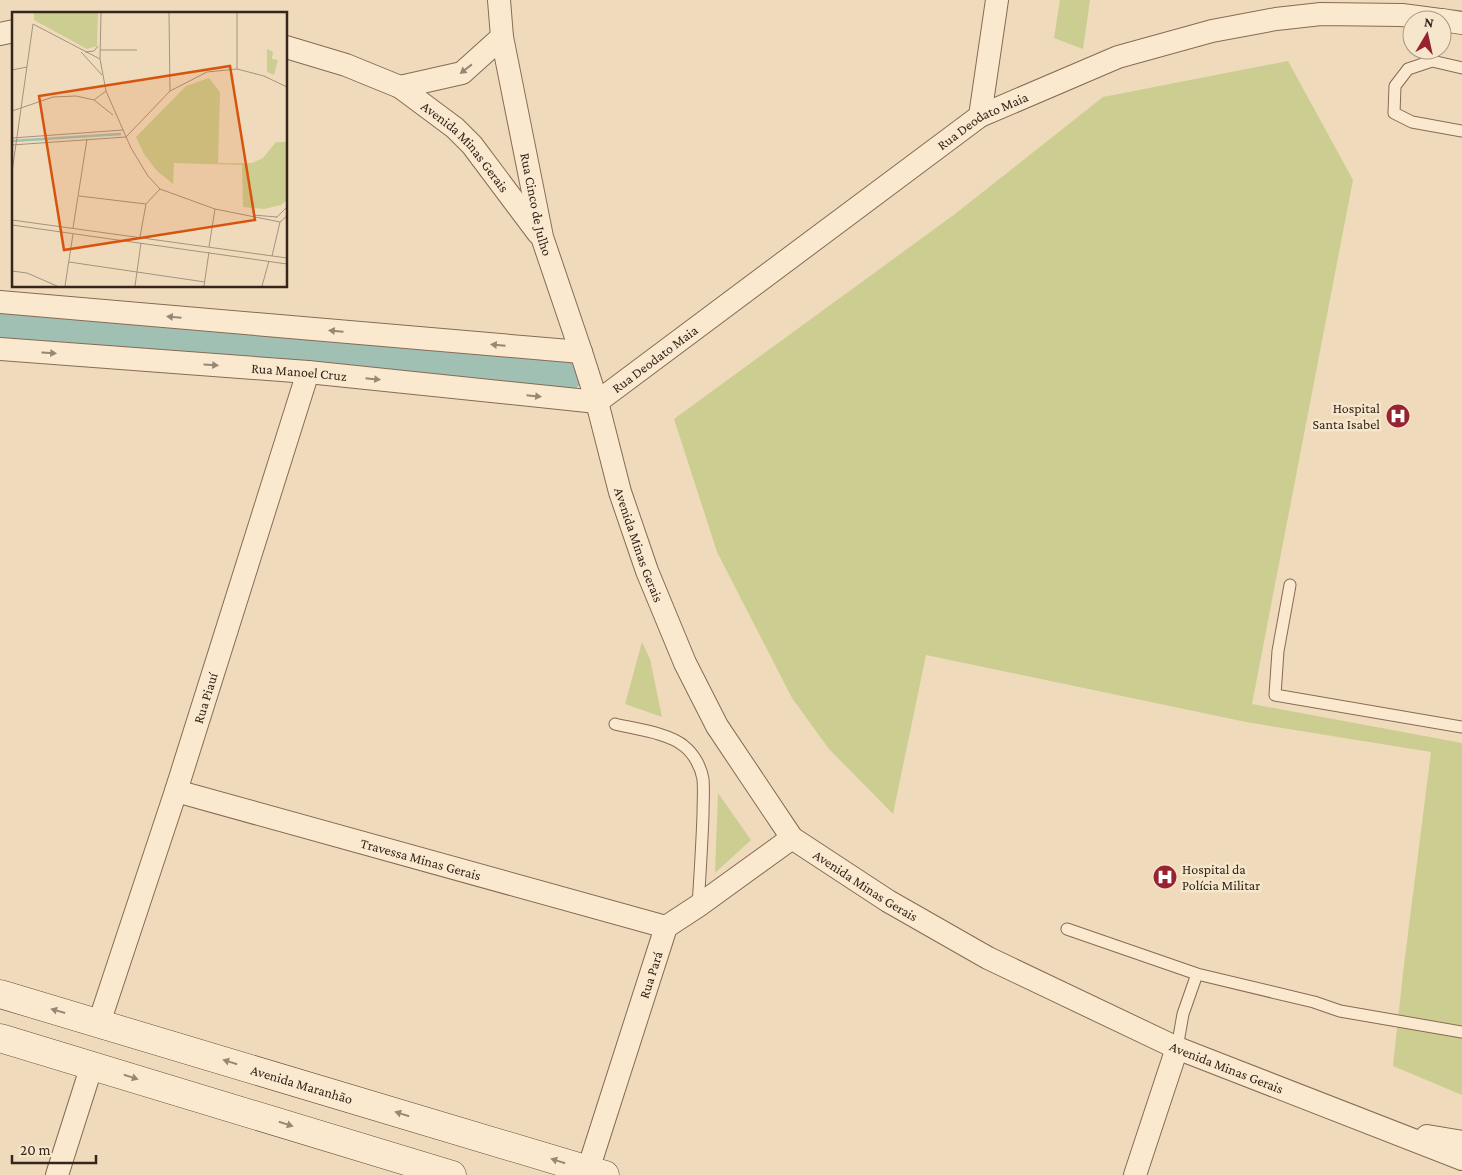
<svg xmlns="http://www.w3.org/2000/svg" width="1462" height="1175" viewBox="0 0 1462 1175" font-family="'Crimson Pro',serif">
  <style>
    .green { fill: #cccd90 }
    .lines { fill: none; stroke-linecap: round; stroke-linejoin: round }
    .canal { stroke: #a0c0b3; stroke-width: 29 }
    .lane-casing { stroke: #876a55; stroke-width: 13 }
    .street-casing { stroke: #876a55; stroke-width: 24 }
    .secondary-casing { stroke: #684c39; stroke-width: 29 }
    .lane { stroke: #fae9cf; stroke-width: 11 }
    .street { stroke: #fae9cf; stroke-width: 22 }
    .secondary { stroke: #fae9cf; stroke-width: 28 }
    .oneway { fill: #988775 }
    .labels { text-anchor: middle; stroke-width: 5; stroke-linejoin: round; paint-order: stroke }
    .street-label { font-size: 14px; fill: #35251b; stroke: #f6e6cc }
    .poi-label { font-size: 14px; fill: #35251b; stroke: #f6e6cc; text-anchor: end }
    .inset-river { fill: none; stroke: #a0c0b3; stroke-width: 2.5 }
    .inset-road { fill: none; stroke: #a5927c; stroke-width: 1 }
    .view { fill: #d6540e; fill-opacity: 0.15; stroke: #d6540e; stroke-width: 2.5 }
    .inset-edge { fill: none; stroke: #35251b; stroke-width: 2.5 }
  </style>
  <rect width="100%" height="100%" fill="#efdbbc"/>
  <path class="green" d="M1060,0h30l-7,49 -29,-11z
    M1288,61l65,119 -101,524 210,39v352l-69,-29 10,-93 28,-221 -185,-30 -320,-67 -33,159 -64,-65 -37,-51 -75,-146 -43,-133 281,-205 148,-117z
    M642,642l8,17 12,58 -37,-13z
    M718,793l33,47 -36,33z"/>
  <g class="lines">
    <path class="canal" d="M0,323l568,53"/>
    <defs>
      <path id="lane" d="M1462,68l-30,-7 -24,8 -13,17 -1,27 18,9 50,9
        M1290,585l-12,66 -3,44 187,32
        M615,724c20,5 54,9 69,22 10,8 17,21 19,33 1,12 0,24 0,35 -1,31 -3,61 -5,92
        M1067,929l130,45
        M1177,1048l6,-34 14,-40 117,28 26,9 122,21"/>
      <g id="street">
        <path id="s1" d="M499,0l3,37 40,200 39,115 16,50 23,90 27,79 38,92 32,63 75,112 96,63 100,57 189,90 285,111"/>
        <path d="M1442,20l20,3"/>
        <path d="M0,34l14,-3"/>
        <path id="s2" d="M286,47l60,18 54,22 55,41 17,17 66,88"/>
        <path d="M400,87l62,-14 40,-36"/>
        <path d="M980,116l17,-116"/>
        <path d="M0,302l581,50"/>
        <path id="s3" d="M0,349l308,23 289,30"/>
        <path id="s4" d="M597,402l383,-286 138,-59 94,-26 64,-12 45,-5 81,1 38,5"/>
        <path id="s5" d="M176,791l490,136"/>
        <path id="s6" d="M99,1023l77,-232 132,-419"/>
        <path d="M1427,1136l35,6"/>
        <path id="s7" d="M588,1170l78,-243 32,-21 94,-68"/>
        <path d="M57,1175l35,-110"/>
        <path d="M1135,1175l42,-127"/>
      </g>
      <g id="secondary">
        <path id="s8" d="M0,994l605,181"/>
        <path d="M0,1038l452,137"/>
      </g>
    </defs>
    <use href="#lane" class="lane-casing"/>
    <use href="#street" class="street-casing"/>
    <use href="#secondary" class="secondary-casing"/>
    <use href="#lane" class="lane"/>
    <use href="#street" class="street"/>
    <use href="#secondary" class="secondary"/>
  </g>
  <defs><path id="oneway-solid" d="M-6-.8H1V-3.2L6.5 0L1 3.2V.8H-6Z" transform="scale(1.25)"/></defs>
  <g class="oneway">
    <use href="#oneway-solid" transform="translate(466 69) rotate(142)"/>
    <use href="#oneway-solid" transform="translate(174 317) rotate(-175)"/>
    <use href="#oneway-solid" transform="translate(336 331) rotate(-175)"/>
    <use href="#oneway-solid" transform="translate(498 345) rotate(-175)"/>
    <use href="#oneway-solid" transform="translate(49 353) rotate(4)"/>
    <use href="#oneway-solid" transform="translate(211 365) rotate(4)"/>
    <use href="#oneway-solid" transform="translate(373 379) rotate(6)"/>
    <use href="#oneway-solid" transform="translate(534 396) rotate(6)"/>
    <use href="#oneway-solid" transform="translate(58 1011) rotate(-164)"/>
    <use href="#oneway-solid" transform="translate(230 1062) rotate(-163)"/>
    <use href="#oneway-solid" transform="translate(131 1077) rotate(17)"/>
    <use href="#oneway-solid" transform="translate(402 1114) rotate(-163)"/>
    <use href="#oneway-solid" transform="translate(286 1124) rotate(17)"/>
    <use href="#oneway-solid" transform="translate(558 1161) rotate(-163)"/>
  </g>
  <defs>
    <symbol id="hospital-disc" viewBox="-11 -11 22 22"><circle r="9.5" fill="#982330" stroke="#f6e6cc"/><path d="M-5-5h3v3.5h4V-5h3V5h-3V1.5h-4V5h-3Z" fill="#fff"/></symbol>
  </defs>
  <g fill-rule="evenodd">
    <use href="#hospital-disc" x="1384" y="402" width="28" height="28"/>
    <use href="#hospital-disc" x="1151" y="863" width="28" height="28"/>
  </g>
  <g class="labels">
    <g class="street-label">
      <text dy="5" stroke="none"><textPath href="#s4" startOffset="478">Rua Deodato Maia</textPath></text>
      <text dy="5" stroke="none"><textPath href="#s2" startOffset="210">Avenida Minas Gerais</textPath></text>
      <text dy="5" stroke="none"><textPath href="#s1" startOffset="208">Rua Cinco de Julho</textPath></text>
      <text dy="5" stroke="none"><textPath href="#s4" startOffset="72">Rua Deodato Maia</textPath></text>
      <text dy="5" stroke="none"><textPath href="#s3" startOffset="300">Rua Manoel Cruz</textPath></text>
      <text dy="5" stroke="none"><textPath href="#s1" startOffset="564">Avenida Minas Gerais</textPath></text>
      <text dy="5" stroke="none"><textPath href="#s6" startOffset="342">Rua Piauí</textPath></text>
      <text dy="5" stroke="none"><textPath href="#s5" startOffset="254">Travessa Minas Gerais</textPath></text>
      <text dy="5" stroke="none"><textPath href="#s1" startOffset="984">Avenida Minas Gerais</textPath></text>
      <text dy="5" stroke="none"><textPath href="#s7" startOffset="205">Rua Pará</textPath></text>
      <text dy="5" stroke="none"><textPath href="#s1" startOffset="1389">Avenida Minas Gerais</textPath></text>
      <text dy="5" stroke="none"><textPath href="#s8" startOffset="315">Avenida Maranhão</textPath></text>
    </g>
    <g class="poi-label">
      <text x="1380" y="413">Hospital<tspan x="1380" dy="16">Santa Isabel</tspan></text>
      <text x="1182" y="874" text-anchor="start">Hospital da<tspan x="1182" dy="16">Polícia Militar</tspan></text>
    </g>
  </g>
  <g transform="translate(12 12)">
    <rect width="275" height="275" fill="#efdbbc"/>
    <path d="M22,1h64l-1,33 -10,3 -53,-29zM255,37l6,3 -1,7 6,1 -4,15 -7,-3zM197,66l11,14 -2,71h34l11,-5 13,-16h11v58l-6,5 -17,4 -21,-2 -1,-42 -68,-2 -1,21 -16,-13 -13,-17 -8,-17 50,-51z" fill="#cccd90"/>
    <path class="inset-river" d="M0,129l109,-7"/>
    <path class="inset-road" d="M89,1l-1,46 6,32 25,57 17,28 12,13 55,20 65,13 7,-6M157,1l1,78M88,38h37M69,40l21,23M73,40l9,-1 4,-5M225,57v-56M0,58l15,-3M82,88l12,-9M0,99l41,-14 23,-1 18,4 19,15M114,125l44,-46 37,-19 30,-3 27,7 23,11M0,126l111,-8M0,133l114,-8M0,160l21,-148 67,35M67,184l67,8M241,203l24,2M264,206l11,-11M0,208l275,38M0,213l275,39M61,216l14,-89M128,225l6,-33 14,-15M197,235l6,-38M260,244l8,-34M57,250l136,20M0,259l15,2 30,13M53,274l8,-52M123,274l6,-43M192,274l5,-34M250,274l7,-25"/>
    <path class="view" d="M218,54l25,154 -191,30 -25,-154z"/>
    <rect width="275" height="275" class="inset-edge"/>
  </g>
  <g transform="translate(1427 35) rotate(9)"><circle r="24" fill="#f6e6cc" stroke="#a99985"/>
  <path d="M0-4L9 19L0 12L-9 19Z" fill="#982330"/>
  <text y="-8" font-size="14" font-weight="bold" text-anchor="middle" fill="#35251b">N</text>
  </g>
  <path d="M12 1155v8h84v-8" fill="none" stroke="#35251b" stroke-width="2.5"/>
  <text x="20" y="1155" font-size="15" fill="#35251b" stroke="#f6e6cc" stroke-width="4" paint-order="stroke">20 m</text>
</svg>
